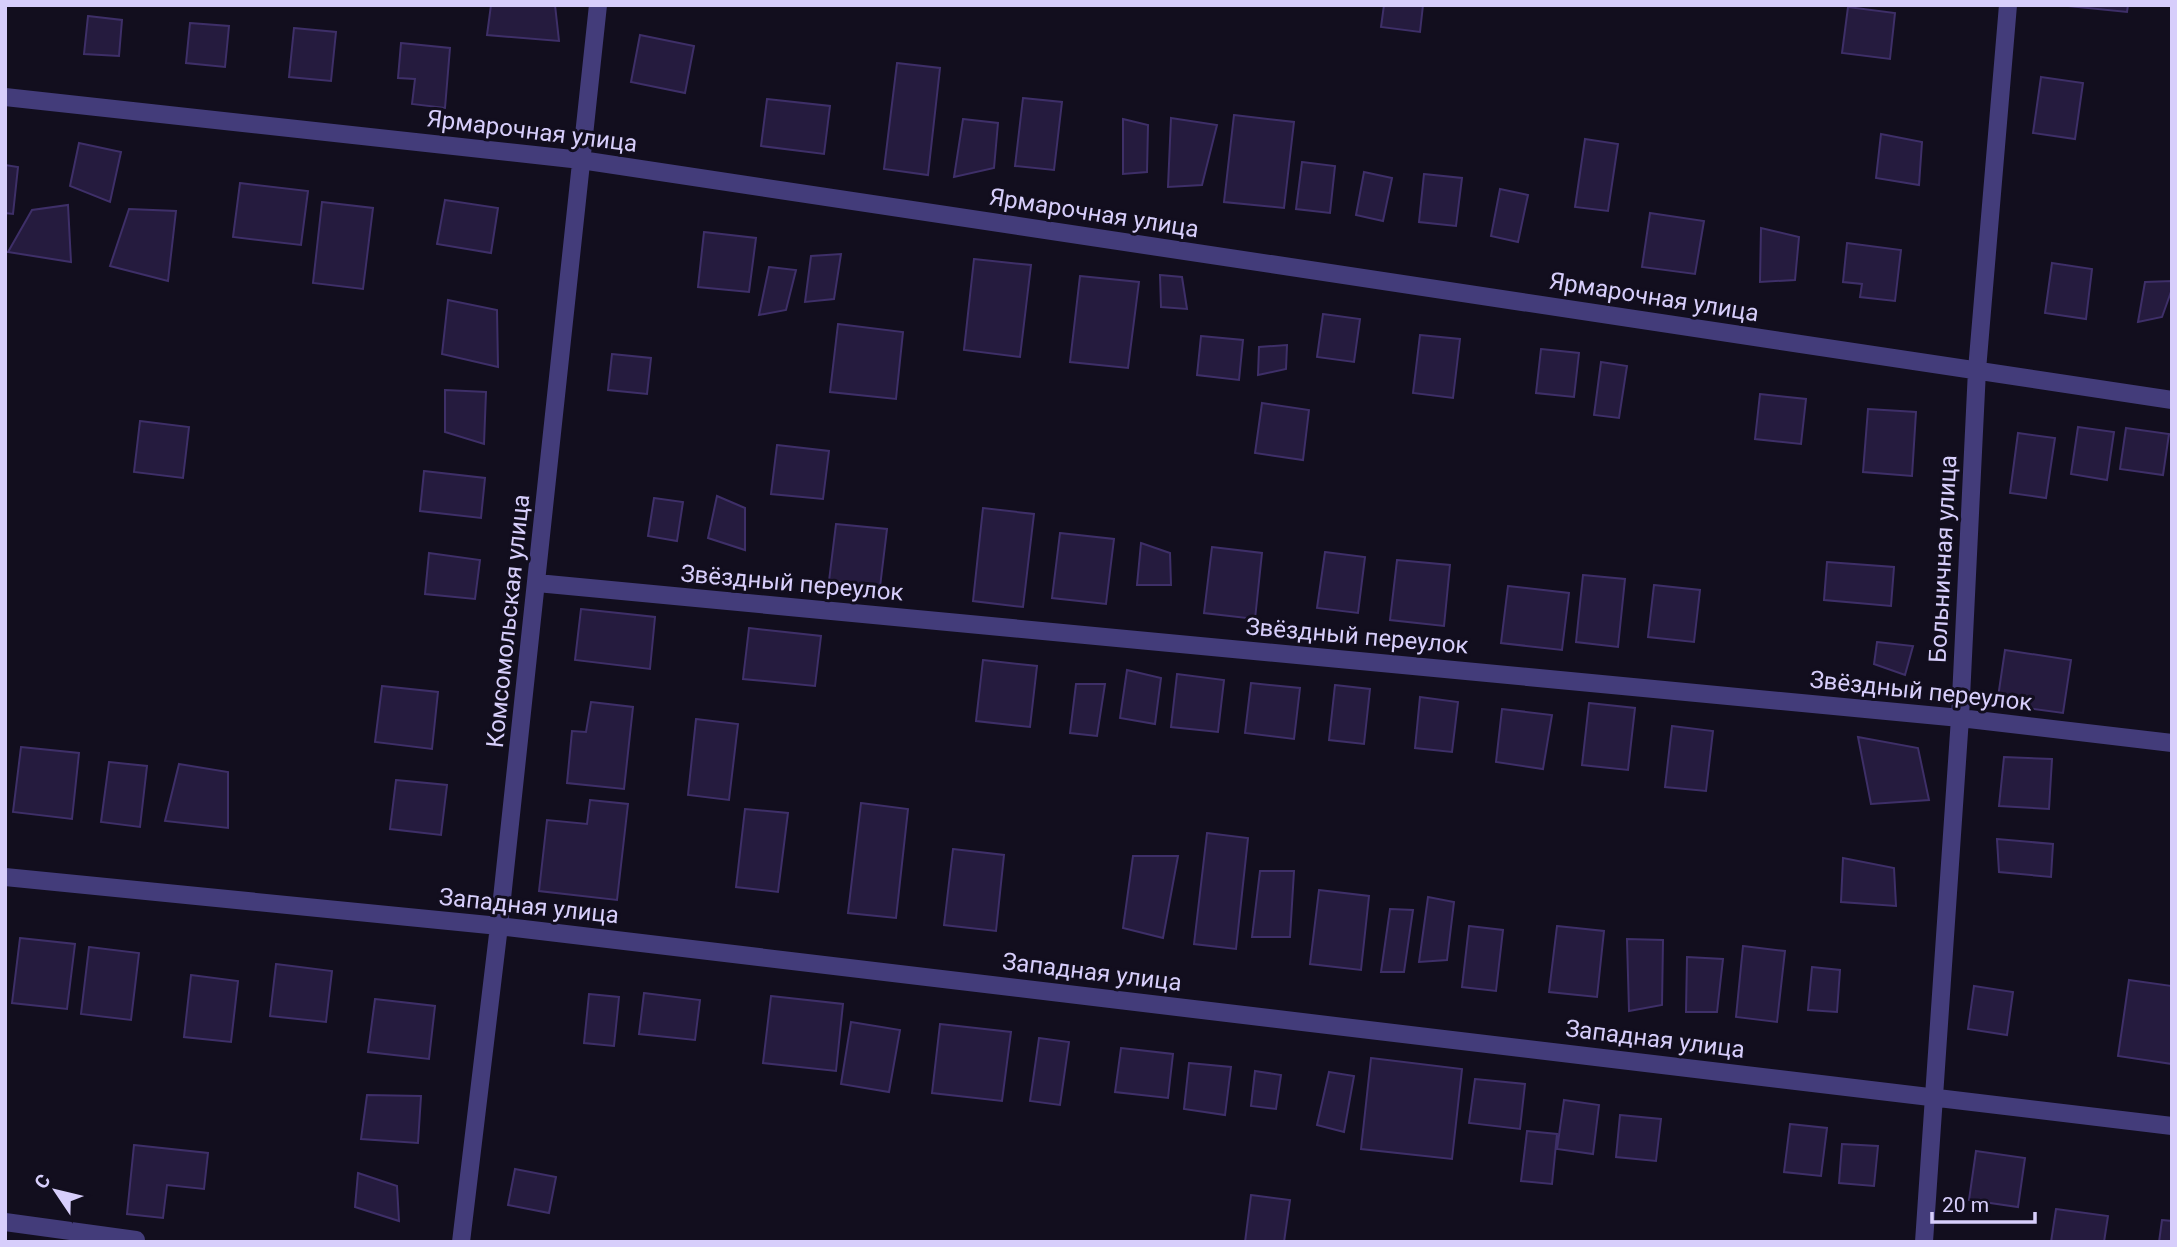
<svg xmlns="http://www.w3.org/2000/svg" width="2177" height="1247" viewBox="0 0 2177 1247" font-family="Roboto,sans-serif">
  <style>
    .building { fill: #251b3e; stroke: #3e2f68; stroke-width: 2 }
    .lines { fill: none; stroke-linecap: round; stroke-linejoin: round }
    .minor { stroke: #433c7a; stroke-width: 18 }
    .labels { text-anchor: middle; stroke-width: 6; stroke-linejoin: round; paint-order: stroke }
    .street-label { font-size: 24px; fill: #d7cefb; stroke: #120e1e }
  </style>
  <rect width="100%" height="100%" fill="#120e1e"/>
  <path class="building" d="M491,5h64l4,36 -72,-6z
    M1384,5h39l-3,27 -39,-5z
    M2058,5h70l-1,7z
    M1848,7l47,6 -5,46 -48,-6z
    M88,16l34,4 -3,36 -35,-2z
    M190,23l39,3 -4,41 -39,-4z
    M294,28l42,4 -5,49 -42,-4z
    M640,35l54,11 -9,47 -54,-11z
    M401,43l49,5 -5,60 -33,-4 3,-25 -17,-1z
    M897,63l43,5 -12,107 -44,-6z
    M2041,77l42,6 -8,56 -42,-6z
    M1023,98l39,4 -8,68 -39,-4z
    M767,99l63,7 -6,48 -63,-8z
    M1234,115l60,7 -10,86 -60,-6z
    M1171,118l46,7 -15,60 -34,2z
    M963,119l35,4 -4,45 -40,9z
    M1123,119l25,6 -1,47 -24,2z
    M1881,134l41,8 -3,43 -43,-7z
    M1585,139l33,5 -10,67 -33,-4z
    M79,143l42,9 -11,50 -40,-16z
    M1302,162l33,4 -5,47 -34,-4z
    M5,165l13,2 -5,47 -8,-1z
    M1364,172l28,6 -9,43 -27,-6z
    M1424,174l38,4 -6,48 -37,-4z
    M240,183l68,8 -7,54 -68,-8z
    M1500,189l28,6 -10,47 -27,-6z
    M445,200l53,8 -7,45 -54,-9z
    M322,202l51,6 -10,81 -50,-6z
    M68,205l3,57 -63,-10 24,-42z
    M129,209l47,2 -8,70 -58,-15z
    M1650,213l54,8 -9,53 -53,-7z
    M1761,228l38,9 -4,43 -35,2z
    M704,232l52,6 -7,54 -51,-5z
    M1847,243l54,7 -6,51 -35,-4 2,-13 -19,-2z
    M841,254l-7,45 -29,3 6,-46z
    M974,259l57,6 -11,92 -56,-7z
    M2052,263l40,6 -6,50 -41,-6z
    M769,267l27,3 -10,40 -27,5z
    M1160,275l22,2 5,32 -26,-2z
    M1080,276l59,6 -11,86 -58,-6z
    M2172,281v8l-10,28 -24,5 7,-40z
    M448,300l49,10 1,57 -56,-13z
    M1323,314l37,5 -6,43 -37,-5z
    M838,324l65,8 -7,67 -66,-7z
    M1420,335l40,4 -7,59 -40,-5z
    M1201,336l42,4 -4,40 -42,-5z
    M1287,345l-1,24 -28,6 1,-28z
    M1541,349l38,4 -5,44 -38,-4z
    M612,354l39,4 -4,36 -39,-4z
    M1601,362l26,4 -8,52 -25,-3z
    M445,390l41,2 -2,52 -39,-12z
    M1760,394l46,5 -5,45 -46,-5z
    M1262,403l47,7 -6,50 -48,-7z
    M1868,409l48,3 -4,64 -49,-4z
    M140,421l49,6 -6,51 -49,-6z
    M2078,427l36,5 -7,48 -36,-6z
    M2126,428l43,6 -6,41 -43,-6z
    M2018,433l37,5 -9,60 -36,-5z
    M777,445l52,6 -6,48 -52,-5z
    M424,471l61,7 -4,40 -61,-7z
    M717,496l28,12v42l-37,-12z
    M654,498l29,4 -6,39 -29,-5z
    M983,508l51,6 -11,93 -50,-6z
    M836,524l51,5 -7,58 -51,-6z
    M1060,533l54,6 -8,65 -54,-6z
    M1141,543l29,10 1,32h-34z
    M1212,547l50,6 -7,66 -51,-6z
    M1325,552l40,5 -7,56 -41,-5z
    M429,553l51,7 -5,39 -50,-5z
    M1397,560l53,5 -6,61 -54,-6z
    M1827,562l67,5 -3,39 -67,-6z
    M1583,575l42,4 -7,68 -42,-5z
    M1654,585l46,5 -6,52 -46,-5z
    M1508,586l61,7 -7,57 -61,-7z
    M581,609l74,8 -5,52 -75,-9z
    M749,628l72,8 -6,50 -72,-7z
    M1877,642l36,4 -8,29 -31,-11z
    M2005,650l66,10 -8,53 -66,-9z
    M983,660l54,6 -7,61 -54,-6z
    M1127,670l34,8 -6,46 -35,-6z
    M1177,674l47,6 -6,52 -47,-5z
    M1251,683l49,5 -6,51 -49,-6z
    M1076,684h29l-8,52 -27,-3z
    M1335,685l35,4 -6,55 -35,-4z
    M382,686l56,6 -6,57 -57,-7z
    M1420,697l38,5 -6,50 -37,-4z
    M591,702l42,5 -9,82 -57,-6 5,-52 14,1z
    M1589,703l46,5 -7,62 -46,-5z
    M1502,709l50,6 -9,54 -47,-7z
    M696,719l42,5 -9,76 -41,-5z
    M1672,726l41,5 -7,60 -41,-4z
    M1858,737l60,11 11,52 -58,4z
    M21,747l58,6 -7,66 -59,-7z
    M2004,757l48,2 -3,50 -50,-3z
    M109,762l38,4 -7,61 -39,-5z
    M179,764l49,8v56l-63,-7z
    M396,780l51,5 -6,50 -51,-6z
    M590,800l38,4 -11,96 -78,-9 8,-71 40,4z
    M861,803l47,6 -12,109 -48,-5z
    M745,809l43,4 -10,79 -42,-5z
    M1207,833l41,5 -12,111 -42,-5z
    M1997,839l56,5 -2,33 -52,-5z
    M953,849l51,6 -8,76 -52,-6z
    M1133,856h45l-15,82 -40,-10z
    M1843,858l51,10 2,38 -55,-4z
    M1260,871h34l-4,66h-38z
    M1319,890l50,6 -8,74 -51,-6z
    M1428,897l26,5 -7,58 -28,2z
    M1390,909l23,1 -9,62h-23z
    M1469,926l34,4 -7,61 -34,-4z
    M1557,926l47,5 -7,66 -48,-5z
    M20,938l55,6 -8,65 -55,-6z
    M1627,939l36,1 -1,65 -33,6z
    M1743,946l42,5 -8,71 -41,-5z
    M89,947l50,6 -8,67 -50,-6z
    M1687,957l36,2 -6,53h-31z
    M276,964l56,7 -6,51 -56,-6z
    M1812,967l28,3 -3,42 -29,-2z
    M191,975l47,6 -7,61 -47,-5z
    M2129,980l43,6v78l-54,-8z
    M1974,986l39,6 -6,43 -39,-6z
    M644,993l56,7 -5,40 -56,-6z
    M589,994l30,3 -5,49 -30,-3z
    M771,996l72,8 -7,67 -73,-8z
    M375,999l60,7 -6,53 -61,-7z
    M851,1022l49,8 -11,62 -48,-8z
    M940,1024l71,8 -9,69 -70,-8z
    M1039,1038l30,4 -9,63 -30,-4z
    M1121,1048l52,6 -5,44 -53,-6z
    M1371,1058l91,11 -10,90 -91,-10z
    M1189,1063l42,4 -6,48 -41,-6z
    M1255,1071l26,4 -5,34 -25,-3z
    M1329,1072l25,4 -10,56 -27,-7z
    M1475,1079l50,5 -5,45 -51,-6z
    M367,1095l54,1 -3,47 -57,-4z
    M1564,1100l35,5 -6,49 -36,-5z
    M1620,1115l41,4 -5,42 -40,-4z
    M1790,1124l37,4 -6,48 -37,-4z
    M1527,1131l30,3 -5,50 -31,-3z
    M1842,1144l36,2 -4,40 -35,-3z
    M134,1145l74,8 -4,36 -37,-4 -4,33 -36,-4z
    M1976,1151l49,7 -7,49 -49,-7z
    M515,1169l41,8 -7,36 -41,-8z
    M358,1173l39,13 2,35 -44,-14z
    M1251,1195l39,5 -6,42h-39z
    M2056,1209l52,7 -4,26h-53z
    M2162,1220l10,1v21h-13z"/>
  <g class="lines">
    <path class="minor" d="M5,97l576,63 1591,240
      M537,583l1423,135 212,25
      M5,877l494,49 1673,200
      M5,1222l131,18
      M461,1242l38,-316 99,-921
      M1924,1242l36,-524 17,-348 31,-365"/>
  </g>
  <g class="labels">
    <g class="street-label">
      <text transform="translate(532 131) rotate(7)" y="8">Ярмарочная улица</text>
      <text transform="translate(1094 213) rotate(9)" y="8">Ярмарочная улица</text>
      <text transform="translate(1654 297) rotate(9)" y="8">Ярмарочная улица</text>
      <text transform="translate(1943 559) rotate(-87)" y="8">Больничная улица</text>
      <text transform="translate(792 583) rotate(5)" y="8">Звёздный переулок</text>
      <text transform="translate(508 621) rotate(-84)" y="8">Комсомольская улица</text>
      <text transform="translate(1357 636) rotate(5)" y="8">Звёздный переулок</text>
      <text transform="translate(1921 691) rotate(6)" y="8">Звёздный переулок</text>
      <text transform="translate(529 906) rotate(6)" y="8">Западная улица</text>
      <text transform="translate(1092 972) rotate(7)" y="8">Западная улица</text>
      <text transform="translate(1655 1039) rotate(7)" y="8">Западная улица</text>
    </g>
  </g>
  <rect width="2177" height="1247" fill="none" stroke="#d7cefb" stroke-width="14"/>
  <g transform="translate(56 1191) rotate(305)" stroke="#120e1e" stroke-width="5" paint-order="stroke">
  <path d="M0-5L12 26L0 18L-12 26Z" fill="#d7cefb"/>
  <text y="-10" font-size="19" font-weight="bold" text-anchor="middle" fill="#d7cefb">С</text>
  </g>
  <path d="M1932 1212v10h103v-10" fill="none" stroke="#d7cefb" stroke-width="3.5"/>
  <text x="1942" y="1212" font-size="21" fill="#d7cefb" stroke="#120e1e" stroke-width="5" paint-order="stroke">20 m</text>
</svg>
